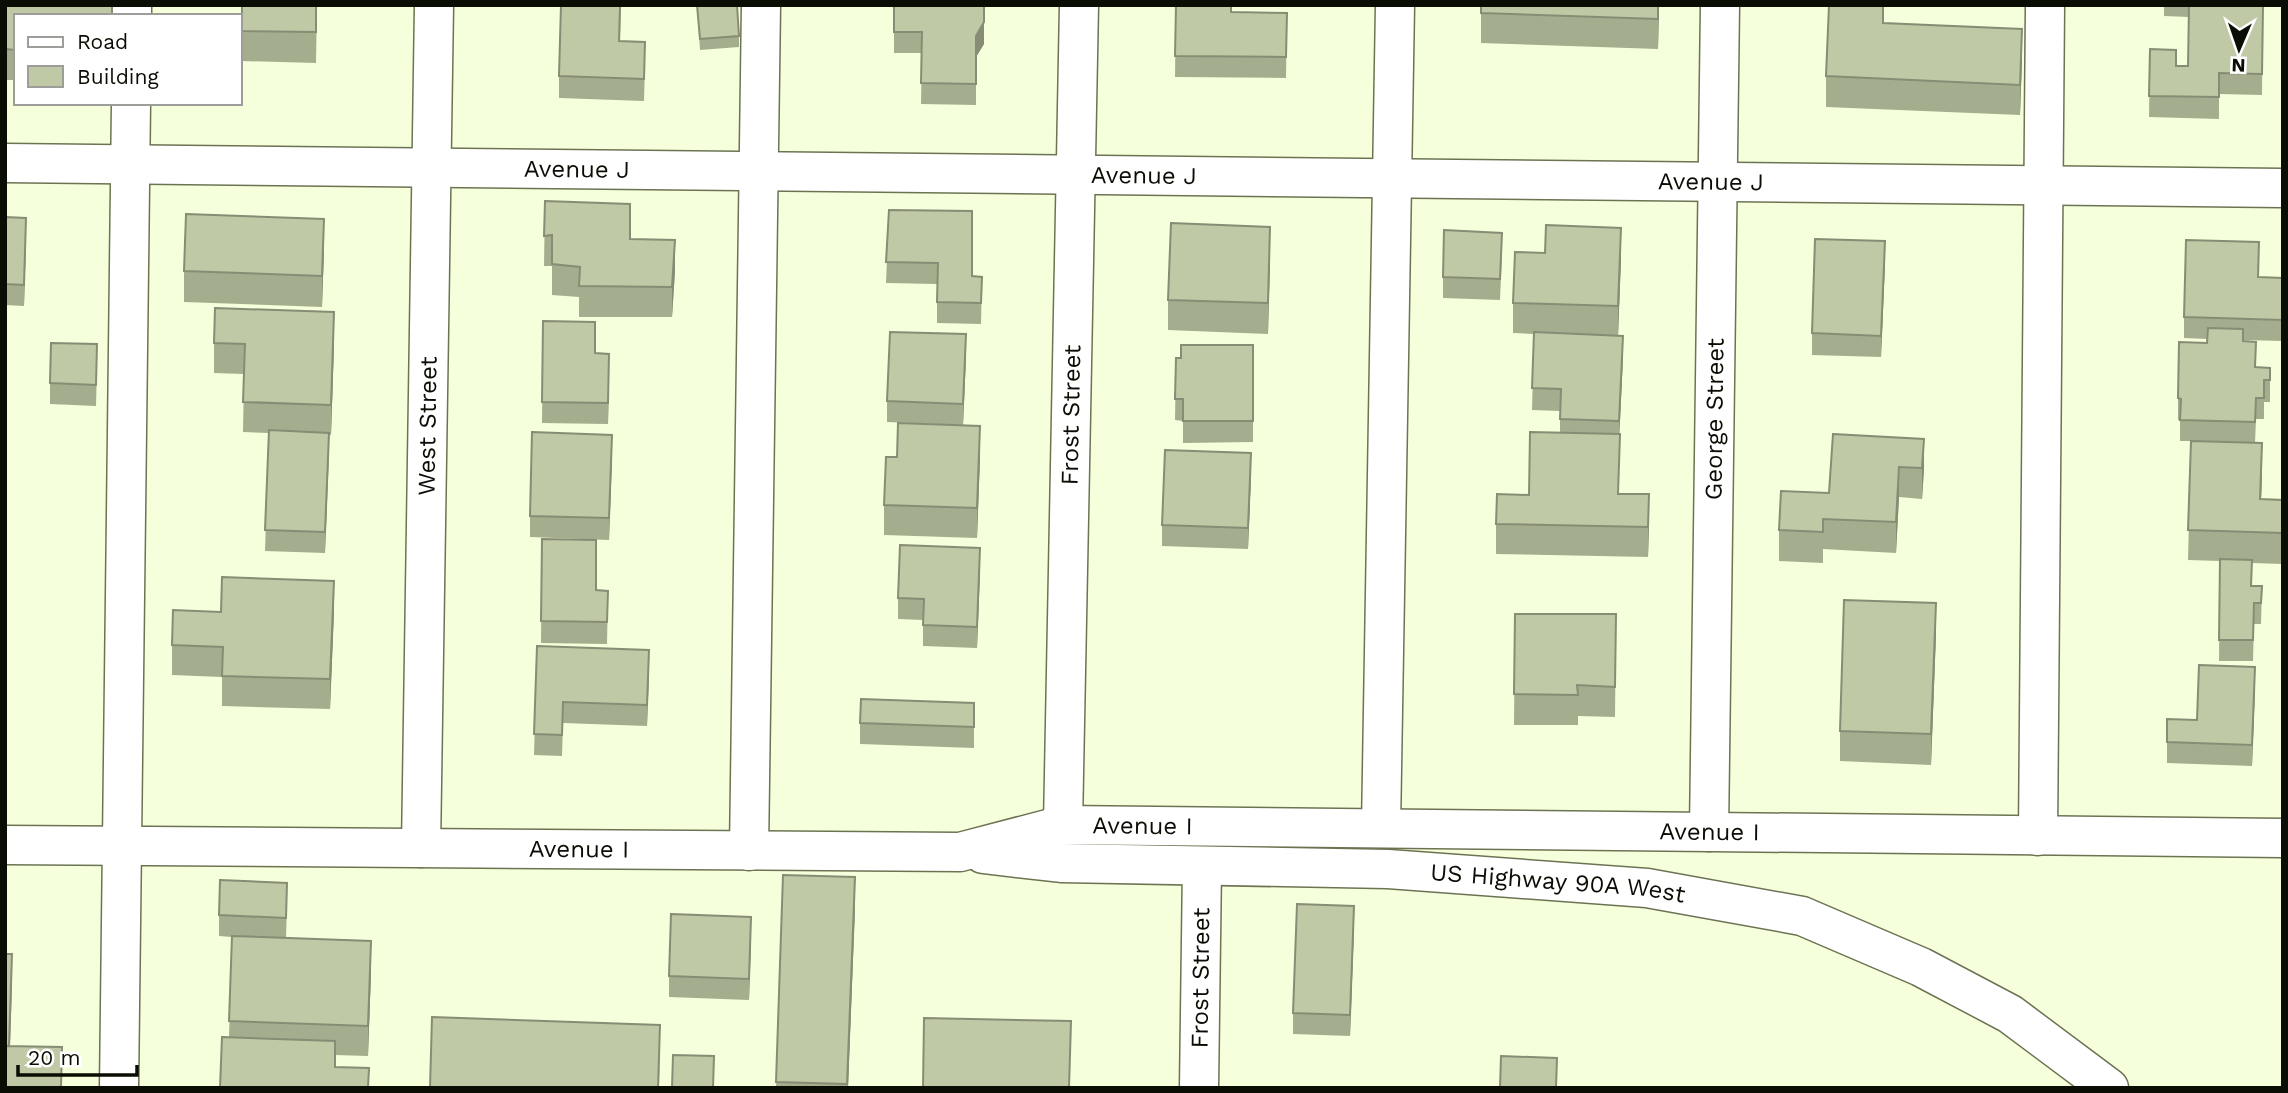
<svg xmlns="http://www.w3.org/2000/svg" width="2288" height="1093" viewBox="0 0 2288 1093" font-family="'Work Sans',sans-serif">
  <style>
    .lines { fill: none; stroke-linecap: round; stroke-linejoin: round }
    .minor-casing { stroke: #6c7353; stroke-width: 41 }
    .major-casing { stroke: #6c7353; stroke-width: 41 }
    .minor { stroke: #fff; stroke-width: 38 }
    .major { stroke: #fff; stroke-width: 38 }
    .wall { fill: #a5ad8f }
    .shaded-wall { fill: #868d74 }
    .building { fill: #c0c9a6; stroke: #868d74; stroke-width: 2 }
    .labels { text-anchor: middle; stroke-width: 5; stroke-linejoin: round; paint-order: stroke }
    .street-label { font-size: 24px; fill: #0a0d03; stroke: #fff }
  </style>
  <rect width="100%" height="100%" fill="#f6ffdb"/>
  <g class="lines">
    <defs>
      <g id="minor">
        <path d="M132,16v-11"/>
        <path id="s1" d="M5,163l2278,25"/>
        <path id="s2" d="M1063,825l16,-820"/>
        <path d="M1381,828l14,-823"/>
        <path id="s3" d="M1709,832l11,-827"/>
        <path d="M2038,836l7,-831"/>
        <path id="s4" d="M421,848l13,-843"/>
        <path d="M749,851l12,-846"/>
        <path d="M119,1088l12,-985"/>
        <path id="s5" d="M1199,1088l3,-222"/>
      </g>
      <g id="major">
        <path id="s6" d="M5,845l955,7 103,-27 1220,13"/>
        <path id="s7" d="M983,854l78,9 327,6 259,19 155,28 119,51 89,47 99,74"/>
      </g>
    </defs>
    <use href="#minor" class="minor-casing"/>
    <use href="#major" class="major-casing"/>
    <use href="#minor" class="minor"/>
    <use href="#major" class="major"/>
  </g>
  <path class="wall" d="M5,5l108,11h-97v64h-11z
    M242,5h75l-1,58 -74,-2z
    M621,5l-1,37 25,22 -1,37 -85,-3v-22z
    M697,5l42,31v11l-39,3z
    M894,5l90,39 -8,13v48l-55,-1 1,-51h-28z
    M1176,5l56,7 55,1 -1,65 -111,-1z
    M1481,5h178l-1,44 -177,-6z
    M2164,5l99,1 -1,89 -43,-1v25l-70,-2 1,-68 26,17h12l1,-49 -25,-1z
    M1884,24l138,35 -2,56 -194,-8v-31z
    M545,201l85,38 45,32 -3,46h-93v-20l-27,-2v-29h-8z
    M889,210l83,66 10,1 -1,47 -44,-1v-39l-51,-1z
    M5,217l21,22 -2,67 -19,-1z
    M324,249l-2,58 -138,-5v-31z
    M1502,254l-2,46 -57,-2v-21z
    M1270,257l-2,77 -100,-4v-30z
    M1621,258l-3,78 5,21 -4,77v60l30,30 -1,33 -152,-3v-30l33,-29 31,-63v-21l-28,-1 2,-76 -21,-1v-30z
    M1885,262l-4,95 -69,-2v-22z
    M2259,277l24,1v63l-40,-1 13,27 14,1v34h-6v17h-8l-1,24 7,31 -1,25 22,1v64l-31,-1v23h10l-1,38h-7l-1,37h-34l1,-100 -32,-1 3,-119h-11v-21h-2v-22l29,-55v-4l-23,-1v-21z
    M543,321l52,32 14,22 -1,49 -66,-1z
    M214,343h120l-3,92h-2l-4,118 -60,-2 4,-118 -26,-1 1,-58 -30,-1z
    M1253,345v97l-70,1v-22l-8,-1 1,-62z
    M966,355l-3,70 -76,-3v-21z
    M97,366l-1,40 -46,-2v-21z
    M1833,434l91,35 -2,30 -23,-2 -3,56 -73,-4v14l-44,-2v-31l50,-37z
    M612,456l-3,84 -79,-3v-21z
    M980,457l-3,81 -93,-3v-30z
    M1251,474l-3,75 -86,-3v-21z
    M542,539l54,51 12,1 -1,53 -66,-1z
    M980,569l-3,79 -54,-2v-26l-25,-1v-21z
    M334,611l-4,98 -108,-3v-29l-50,-2v-30z
    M1515,614h101l-1,103 -37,-1v9h-64z
    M1936,634l-5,131 -91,-4v-30z
    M537,646l112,25 -2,55 -84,-3 -1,33 -28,-1z
    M2255,688l-3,78 -85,-3v-21l30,-22z
    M860,723l114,1v24l-114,-4z
    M783,875l72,33 -7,180h-72z
    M287,904l-1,34 85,34 -3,84 -33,-1v12l34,21 -140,-51 3,-100 -13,-1v-21z
    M1354,927l-4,109 -57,-2v-21z
    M751,939l-2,61 -80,-3v-21z"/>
  <path class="shaded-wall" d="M1658,5h1l-1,44z
    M984,22v22l-8,13v48v-69z
    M2022,29v30l-2,56v-30z
    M26,218v21l-2,67v-21z
    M324,219v30l-2,58v-31z
    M1270,227v30l-2,77v-31z
    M1621,228v30l-3,79v-31z
    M675,240v31l-3,46v-30z
    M1885,241v21l-4,95v-21z
    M334,312v31l-3,92v-30z
    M966,334v21l-3,70v-21z
    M1623,336v21l-4,85v-21z
    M609,354v21l-1,49v-21z
    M980,426v31l-3,81v-30z
    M329,433v21l-4,99v-21z
    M612,435v21l-3,84v-22z
    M1924,439v30l-2,30v-31z
    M2262,443v31l-2,56v-31z
    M1251,453v21l-3,75v-21z
    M1899,467v30l-3,56v-31z
    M1649,494v30l-1,33v-30z
    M980,548v21l-3,79v-21z
    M334,581v30l-4,98v-30z
    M1936,603v31l-5,131v-31z
    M649,650v21l-2,55v-21z
    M2255,667v21l-3,78v-21z
    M855,877v31l-7,180h-1z
    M1354,906v21l-4,109v-21z
    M751,917v22l-2,61v-21z
    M371,941v31l-3,84v-30z
    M12,954v31l-3,92v-30z
    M660,1025l-1,63h-1z"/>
  <path class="building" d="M5,5h107v11h-96v34l-11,-1z
    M242,5h74v27l-74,-1z
    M561,5h59l-1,36 26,1 -1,37 -85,-3z
    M697,5h40l2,31 -39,3z
    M894,5h90v17l-8,14v48l-55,-1 1,-51h-28z
    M1176,5h55v7l56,1 -1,44 -111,-1z
    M1481,5h177v14l-177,-6z
    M1829,5h54v18l139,6 -2,56 -194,-9z
    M2189,5l74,1 -1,68 -43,-1v24l-70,-1 1,-47 26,1v16h12z
    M545,201l85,3v35l45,1 -3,47 -93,-1 1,-19 -28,-3v-29l-8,1z
    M889,210l83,1v65l10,1 -1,26 -44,-1 1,-39 -52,-1z
    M186,214l138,5 -2,57 -138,-5z
    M5,217l21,1 -2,67 -19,-1z
    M1171,223l99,4 -2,76 -100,-3z
    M1546,225l75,3 -3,78 -105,-3 2,-51 30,1z
    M1444,230l58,3 -2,46 -57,-2z
    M1815,239l70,2 -4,95 -69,-3z
    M2186,240l73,2 -1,35 25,1v42l-99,-3z
    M215,308l119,4 -3,93 -88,-3 2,-58 -31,-1z
    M543,321l52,1v31l14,1 -1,49 -66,-1z
    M2208,328l35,1v12l13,1 -1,25 15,1v12h-6v18h-8l-1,24 -75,-2 1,-21 -3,-1 1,-56 28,1z
    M890,332l76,2 -3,70 -76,-3z
    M1534,332l89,4 -4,85 -59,-2 1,-30 -29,-1z
    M51,343l46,1 -1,41 -46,-2z
    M1181,345h72v76h-70v-22h-8l1,-41h5z
    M898,423l82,3 -3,82 -93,-3 2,-48h11z
    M269,430l60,3 -4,99 -60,-2z
    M532,432l80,3 -3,83 -79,-2z
    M1530,432l90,2 -2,60h31l-1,33 -152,-3 1,-30 32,1z
    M1833,434l91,5 -2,29 -23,-1 -3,55 -73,-3v13l-44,-2 2,-39 48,2z
    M2191,441l71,2 -2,56 23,1v33l-95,-3z
    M1165,450l86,3 -3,75 -86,-3z
    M542,539l54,1v50l12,1 -1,31 -66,-1z
    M900,545l80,3 -3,79 -54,-2 1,-26 -26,-1z
    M2220,559l32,1 -1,26h11l-1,17h-7l-1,37h-34z
    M222,577l112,4 -4,98 -108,-3 1,-29 -51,-2 1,-35 48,2z
    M1844,600l92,3 -5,131 -91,-3z
    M1515,614h101l-1,73 -38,-2 1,10 -64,-1z
    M537,646l112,4 -2,55 -84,-3 -1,33 -28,-1z
    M2199,665l56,2 -3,78 -85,-3v-23l30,1z
    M861,699l113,4v24l-114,-4z
    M783,875l72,2 -8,207 -71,-2z
    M220,880l67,3 -1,35 -67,-3z
    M1297,904l57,2 -4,109 -57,-2z
    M671,914l80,3 -2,62 -80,-3z
    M232,936l139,5 -3,85 -139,-5z
    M5,954h7l-3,92h-4z
    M432,1017l228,8 -2,63h-228z
    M924,1018l147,3 -2,67h-146z
    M222,1037l113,4v26l34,1 -1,20h-148z
    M5,1046l57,1 -1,41h-56z
    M673,1055l41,1 -1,32h-41z
    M1501,1056l56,2 -1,30h-56z"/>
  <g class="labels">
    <g class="street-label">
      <text dy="8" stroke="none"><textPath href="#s1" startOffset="572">Avenue J</textPath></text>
      <text dy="8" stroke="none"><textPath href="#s1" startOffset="1139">Avenue J</textPath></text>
      <text dy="8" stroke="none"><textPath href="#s1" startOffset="1706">Avenue J</textPath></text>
      <text dy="8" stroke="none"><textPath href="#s2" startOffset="410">Frost Street</textPath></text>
      <text dy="8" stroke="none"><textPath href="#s3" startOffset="413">George Street</textPath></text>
      <text dy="8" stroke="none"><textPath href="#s4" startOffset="422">West Street</textPath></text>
      <text dy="8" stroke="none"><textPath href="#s6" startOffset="1141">Avenue I</textPath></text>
      <text dy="8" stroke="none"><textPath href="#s6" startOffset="1708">Avenue I</textPath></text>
      <text dy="8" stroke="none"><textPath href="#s6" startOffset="574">Avenue I</textPath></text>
      <text dy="8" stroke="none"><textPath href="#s7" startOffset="576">US Highway 90A West</textPath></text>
      <text dy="8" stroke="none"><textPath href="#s5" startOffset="110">Frost Street</textPath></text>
    </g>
  </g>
  <rect width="2288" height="1093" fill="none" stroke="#0a0d03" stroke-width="14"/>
  <rect x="14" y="14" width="228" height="91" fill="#ffffff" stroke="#9d9e9a" stroke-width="2"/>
  <rect x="28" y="37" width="35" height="10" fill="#ffffff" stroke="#9d9e9a" stroke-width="2"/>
  <text x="77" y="49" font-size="21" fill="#0a0d03">Road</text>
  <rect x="28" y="66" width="35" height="21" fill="#c0c9a6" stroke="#9d9e9a" stroke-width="2"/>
  <text x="77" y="84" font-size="21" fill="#0a0d03">Building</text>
  <g transform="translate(2239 49) rotate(182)" stroke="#ffffff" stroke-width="5" paint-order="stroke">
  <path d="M0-5L12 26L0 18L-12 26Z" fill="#0a0d03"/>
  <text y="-10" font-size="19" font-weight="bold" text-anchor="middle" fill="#0a0d03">N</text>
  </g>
  <path d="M18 1065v10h119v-10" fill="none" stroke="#0a0d03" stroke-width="3.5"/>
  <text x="28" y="1065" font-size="21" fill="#0a0d03" stroke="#ffffff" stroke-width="5" paint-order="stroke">20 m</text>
</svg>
